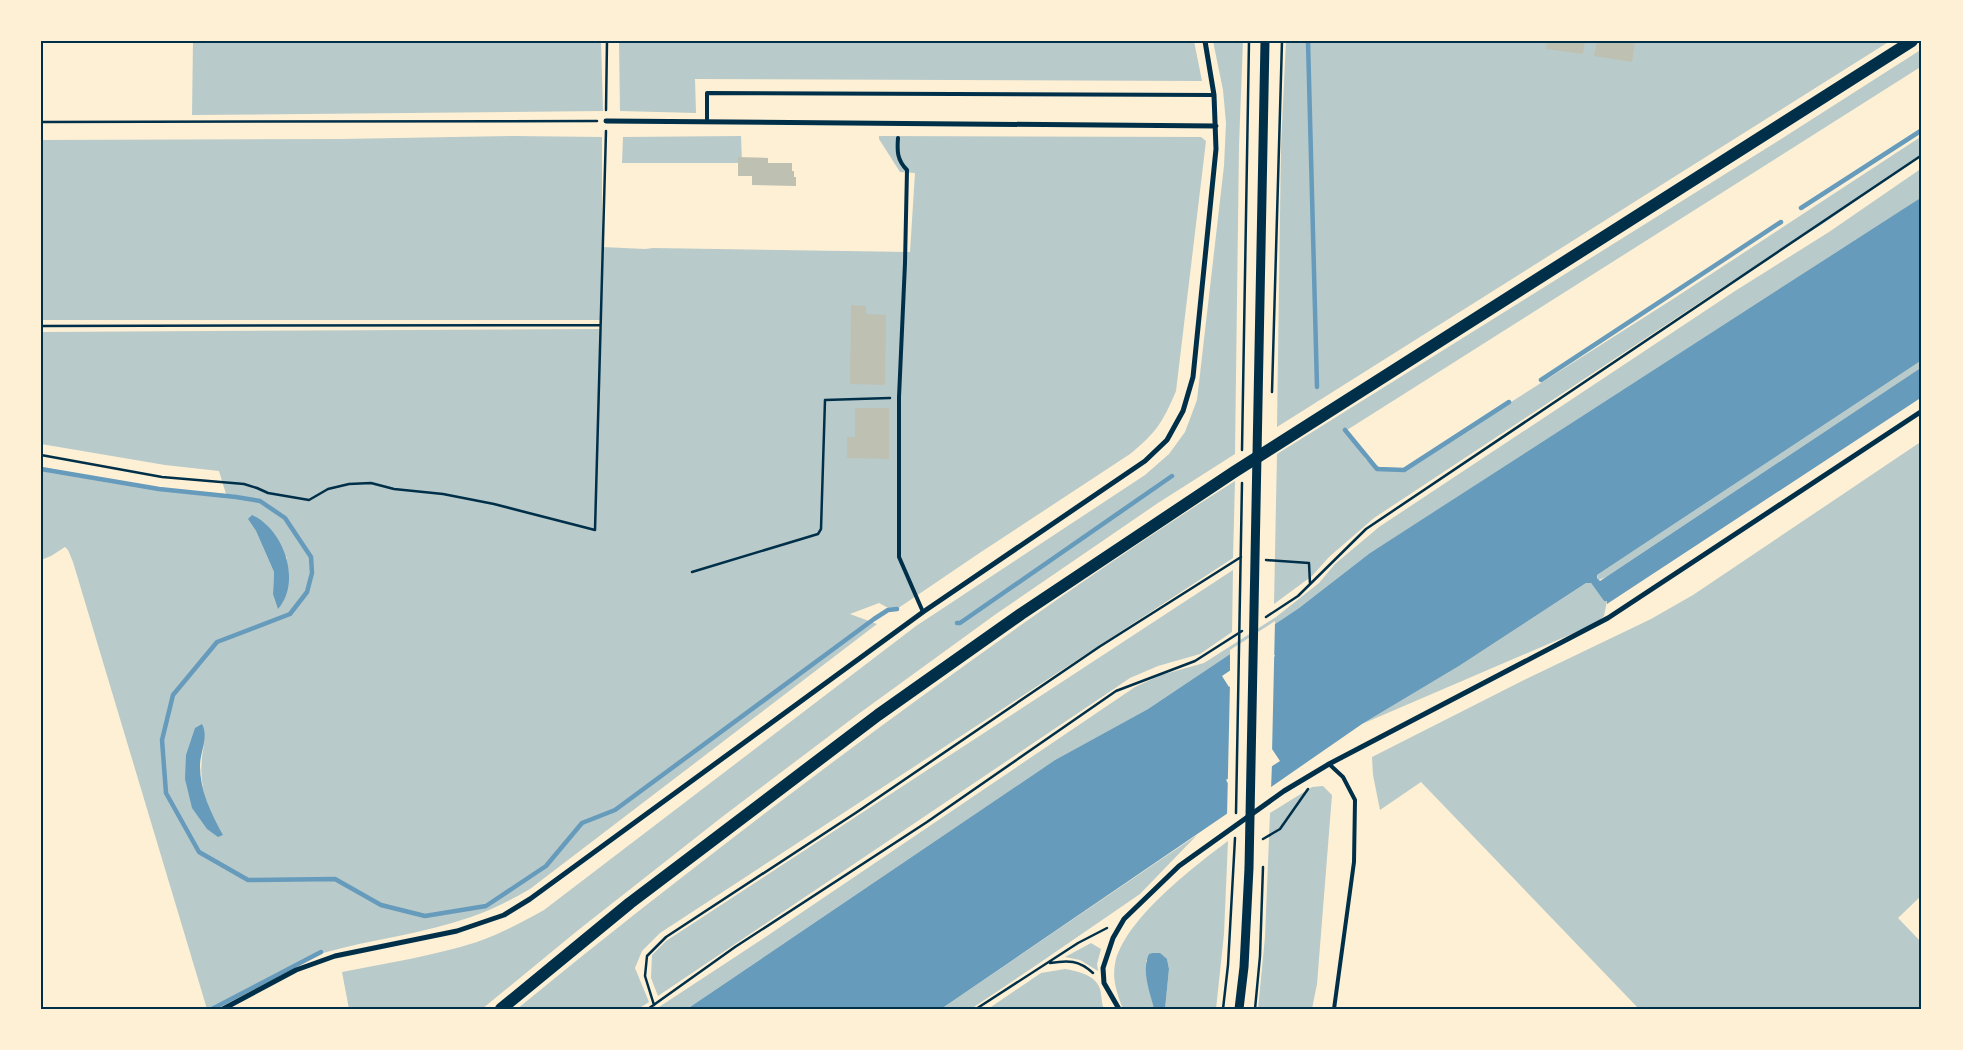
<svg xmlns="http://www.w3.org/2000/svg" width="1963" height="1050" viewBox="0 0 1963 1050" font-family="'PT Serif',serif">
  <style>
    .green { fill: #b9caca; fill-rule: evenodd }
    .water { fill: #669bbc; fill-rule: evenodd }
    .pier { fill: #fdf0d5 }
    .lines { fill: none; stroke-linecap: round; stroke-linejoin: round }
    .stream { stroke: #669bbc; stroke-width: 4.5 }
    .building { fill: #bec0b2 }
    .path { stroke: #003049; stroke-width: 2.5 }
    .service { stroke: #003049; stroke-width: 4 }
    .minor { stroke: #003049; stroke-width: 5 }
    .tertiary { stroke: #003049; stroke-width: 9 }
    .primary { stroke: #003049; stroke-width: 12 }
    .neatline { fill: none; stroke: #003049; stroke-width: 2 }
  </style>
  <rect width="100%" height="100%" fill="#fdf0d5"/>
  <path class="green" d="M193,41h408l2,70 -411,4z
    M619,41h575l8,40 -507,-2 1,34 -76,-2z
    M1213,41h30l-4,104 -4,309 -77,49 -162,111 -139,101 -135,102 -145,114 -95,78h-133l-7,-37c45,-9 91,-16 135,-30 24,-8 45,-20 67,-32l372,-284 229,-151 24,-21 16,-22 12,-32 27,-234 2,-43 -3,-33z
    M1286,41h604l-613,386 4,-281z
    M1922,49v17l-575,364 19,30 20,10 20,-1 267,-170 249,-163v19l-98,68 -95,60 -355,235 -45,39 -17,19 -38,28 3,-150 501,-313z
    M514,136l88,1v110l43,2 8,-1 257,4 5,-79 -15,-1 -21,-33v-3l322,1 5,4 -30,250c-13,31 -20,42 -46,63l-152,100 -84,57 -15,-8 -29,11 27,10 -347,265c-19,11 -38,21 -59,28 -48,17 -99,22 -148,36 -38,12 -74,36 -108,56h-8l-134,-447 -5,-12 -3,-3 -14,9 -10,4v-93l130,23 55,4 -7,-23 -54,-6 -124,-21v-112l561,-3v-9h-561v-180l300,-1zM248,519l39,39 -14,36 1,-22 -18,-41zM204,744c-7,38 0,58 19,91l-38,-56z
    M741,136l1,27h-120l1,-26z
    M1922,168v29l-42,29 -510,327 -71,55 -151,101 -93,51 -368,249h-31l111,-73 368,-249 26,-12 43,-12 72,-46 43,-34 16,-19 44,-37 356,-236 94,-59z
    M1922,360v7l-316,210 -8,3 -1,-5z
    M1922,441v454l-24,23 24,25v66h-283l-218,-227 -41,28 -7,-35 -1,-18 152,-77 127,-61 42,-24z
    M1235,481l-2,77 -573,375 -18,18 -7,17 14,34 -11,7h-121c132,-108 267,-212 404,-312 103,-75 206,-148 314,-216z
    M1233,570l-1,62 -32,22 -42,12 -28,12 -472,318 -7,-18 1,-23 14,-14z
    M1586,583h5l13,18h3l-3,15 -9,8 -233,100 97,-58z
    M1323,786l9,9 -15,189 -5,25h-54l7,-72 5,-124 42,-26z
    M1197,835l-57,59 -102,70 -67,45h-30z
    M1228,841l-4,93 -8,75h-51l4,-40 -2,-10 -21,1 2,24 6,25h-31c-6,-15 -11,-30 -8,-45 8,-43 78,-97 113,-123z
    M1091,943l10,6 -4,15 1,7 -18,-11 -15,-3z
    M1065,969c12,2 31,6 35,20 2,7 1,13 4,20h-116l53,-36z"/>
  <path class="water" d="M1922,197v163l-325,215v3l3,3 6,-4 316,-210v30l-315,207v-3h-3l-13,-18h-5l-127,83 -97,58 -104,72 -30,17 -287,196h-254l368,-249 93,-51 151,-101 71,-55zM1268,645l7,11 -46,31 -7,-11zM1272,749l8,12 -47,30 -7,-11z
    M252,515c32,14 50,67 26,94l-5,-15 1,-22 -18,-41 -8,-12z
    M202,724c7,13 -2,28 -2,42 0,25 11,47 23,69l-5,2 -11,-8 -15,-21 -7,-29 1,-24 9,-27z
    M1153,953h7l7,6 2,10 -4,40h-11c-4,-17 -13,-38 -5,-55z"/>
  <path class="pier" d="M1275,621l-3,132 -43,27 5,8 38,-25 -1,27 -44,27 3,-134 42,-28 -4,-6 -38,25v-24z"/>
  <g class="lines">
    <path class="stream" d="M1308,41l9,346
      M1801,208l121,-78
      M1541,380l240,-158
      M1345,430l32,39 27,1 105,-68
      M41,469l118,20 77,8 24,4 25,17 26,39 1,16 -5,19 -17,22 -73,28 -44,53 -11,45 4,53 33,59 49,28 87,-1 46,26 44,11 61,-10 60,-40 36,-43 33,-13 259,-191 14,-9 9,-1
      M957,623h3l212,-147
      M212,1009l109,-57"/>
  </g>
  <path class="building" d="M1547,41h38l-2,13 -37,-5z
    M1597,41h38l-3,21 -38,-6z
    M738,157l30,1v5h24v8h2v6h2v9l-44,-1v-9h-14z
    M851,305l15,1v8l20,1 -1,70 -35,-1z
    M855,408h34v51l-42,-1v-21h8z"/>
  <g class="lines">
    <path class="path" d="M606,110l1,-69
      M41,122l556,-1
      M41,326l559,-1
      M1272,392l10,-351
      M1242,450l7,-409
      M41,455l121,22 82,7 13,4 11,5 41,7 19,-11 21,-5 22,-1 23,6 49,5 51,10 101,26 11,-399
      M1266,560l43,3 1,21
      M692,572l126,-38 3,-5 4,-129 65,-2
      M1266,617l32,-21 68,-67 556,-374
      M1236,813l6,-330
      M1263,839l17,-10 28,-40
      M1050,963c18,-3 29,-3 43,10
      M654,1005l-9,-29 2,-20 19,-19 191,-125 242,-165 142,-90
      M648,1009l87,-62 192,-125 189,-131 79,-30 47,-30
      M976,1009l102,-66 29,-15
      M1223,1009l5,-44 7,-127
      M1255,1009l5,-53 3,-89"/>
    <path class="service" d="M707,122v-29l507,2
      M898,138c-1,13 -1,22 9,32l-2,93 -6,134v160l24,55
      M1329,764l14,13 12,23 -1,62 -20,147"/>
    <path class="minor" d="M606,121l610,5
      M223,1009l73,-39 39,-14 122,-25 47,-16 26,-16 393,-287 222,-151 22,-21 16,-29 10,-34 23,-228 -2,-54 -9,-54
      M1119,1009l-15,-26 -1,-15 10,-30 11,-19 55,-53 105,-75 45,-27 279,-146 314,-207"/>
    <path class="tertiary" d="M1239,1009l5,-42 5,-99 16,-827"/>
    <path class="primary" d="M501,1009l129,-106 248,-188 143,-101 213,-142 678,-431"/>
  </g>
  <rect width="1963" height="1050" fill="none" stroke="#fdf0d5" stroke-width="85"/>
  <rect x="42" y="42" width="1878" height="966" class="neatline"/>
</svg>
